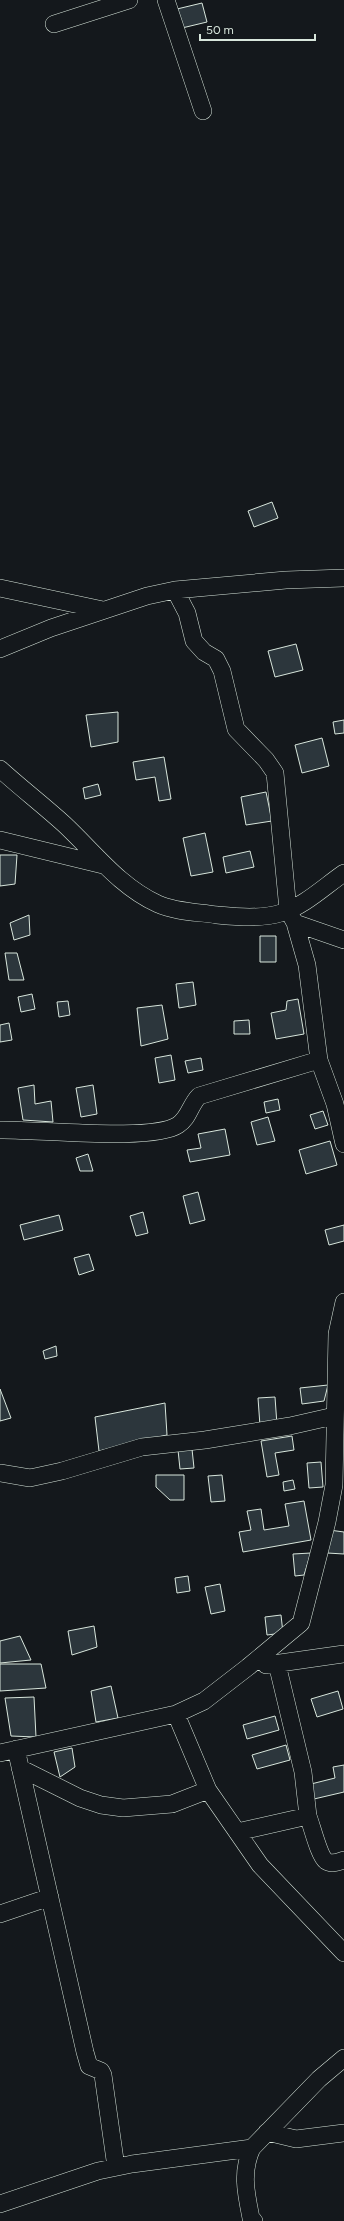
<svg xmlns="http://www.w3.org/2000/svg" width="344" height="2221" viewBox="0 0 344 2221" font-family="Figtree,sans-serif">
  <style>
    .building { fill: #2c363c; stroke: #d8e6dc }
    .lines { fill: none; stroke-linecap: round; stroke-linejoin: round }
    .minor-casing { stroke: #d8e6dc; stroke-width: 18 }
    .minor { stroke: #14181c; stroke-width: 17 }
  </style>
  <rect width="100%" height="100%" fill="#14181c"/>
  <path class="building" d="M202,3l5,19 -25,6 -5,-19z
    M272,502l6,16 -24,9 -6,-16z
    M296,644l7,26 -28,7 -7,-26z
    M118,712v30l-27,5 -5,-32z
    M344,720v13l-9,1 -2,-12z
    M322,738l7,28 -27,7 -7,-28z
    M164,757l7,42 -12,2 -4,-24 -19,3 -3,-18z
    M98,784l3,11 -16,4 -2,-11z
    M266,792l6,29 -26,4 -5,-28z
    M205,833l8,39 -22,4 -8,-38z
    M250,851l4,16 -28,6 -3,-16z
    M0,855h17l-2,29 -15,2z
    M29,915l1,20 -16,5 -4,-17z
    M260,936h16v26h-16z
    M5,953h12l7,27h-15z
    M193,982l3,23 -17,3 -3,-24z
    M32,994l3,15 -14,3 -3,-15z
    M298,999l6,35 -28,5 -5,-26 15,-3 1,-9z
    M68,1001l2,14 -11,2 -2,-15z
    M162,1005l6,34 -27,7 -4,-38z
    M249,1020l1,14h-16v-13z
    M9,1023l3,17 -12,2v-17z
    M171,1055l4,25 -16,3 -4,-25z
    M201,1058l2,12 -15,3 -3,-12z
    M34,1085l1,19 16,-3 2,21 -30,-2 -5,-32z
    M93,1085l4,29 -16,3 -5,-29z
    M278,1099l2,11 -14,3 -2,-11z
    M323,1111l5,14 -13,4 -5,-14z
    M268,1117l7,24 -18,4 -6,-23z
    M225,1129l5,26 -40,7 -3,-12 14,-2 -3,-14z
    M330,1141l7,24 -31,9 -7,-24z
    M88,1154l5,17h-13l-4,-13z
    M198,1192l7,28 -15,4 -7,-28z
    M143,1212l5,21 -12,3 -6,-20z
    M59,1215l4,15 -39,10 -4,-15z
    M344,1225v16l-15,4 -4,-15z
    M89,1254l5,16 -15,5 -5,-17z
    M56,1346l1,10 -12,3 -2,-8z
    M328,1385l-4,16 -22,3 -2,-16z
    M0,1389l11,29 -11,3z
    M275,1397l2,28 -17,1 -2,-28z
    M165,1403l2,32 -68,16 -4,-34z
    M292,1436l2,14 -19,3 4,22 -12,2 -6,-36z
    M192,1449l2,19 -14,1 -2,-19z
    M321,1462l2,25 -14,1 -2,-25z
    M156,1475h28v25h-14l-14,-13z
    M222,1475l3,26 -14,1 -3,-26z
    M293,1480l2,9 -11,2 -1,-9z
    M304,1501l7,39 -68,12 -4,-20 12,-2 -4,-19 14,-2 3,21 25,-4 -4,-22z
    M329,1530l15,2v22l-17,-1z
    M311,1553l-7,22 -9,1 -2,-22z
    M188,1576l2,15 -13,2 -2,-15z
    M220,1584l5,27 -14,3 -6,-27z
    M281,1615l2,18 -16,2 -2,-18z
    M94,1626l3,21 -25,8 -4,-24z
    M20,1636l11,24 -31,3v-22z
    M0,1664h41l5,24 -46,3z
    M111,1686l7,32 -22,4 -5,-31z
    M338,1691l5,18 -26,8 -6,-18z
    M34,1697l2,40 -25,-1 -6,-38z
    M275,1716l4,14 -32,9 -4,-14z
    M286,1745l4,15 -33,9 -5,-14z
    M72,1748l3,19 -15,10 -6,-25z
    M344,1765v27l-30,7 -3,-15 24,-6 -2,-11z"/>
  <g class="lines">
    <defs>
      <path id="minor" d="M166,0l37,111
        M54,24l75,-24
        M0,588l103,22
        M175,590l12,23 7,28 10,11 12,7 6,12 14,58 30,31 9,13 13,137 7,13 49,17
        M0,649l51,-21 96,-32 28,-6 111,-10 58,-2
        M0,769c21,19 43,36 64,55 30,28 56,63 94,80 18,8 40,8 59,11 21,2 44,4 64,-2 22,-6 44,-27 63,-40
        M0,840l103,25
        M295,923l12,42 12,95 16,44 9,40
        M0,1130c38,-1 152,12 178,-5 11,-7 12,-20 21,-29l120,-36
        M0,1473l30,5 32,-7 80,-24 63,-7 85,-14 44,-10
        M277,1664l26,108 5,44
        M266,1665l78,-11
        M176,1714l32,76 52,75 84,88
        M16,1749l69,303 4,14 12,5 2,4 13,92
        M0,1753l176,-39 28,-13 44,-34 53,-44 26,-101 7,-37 3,-151 7,-32
        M20,1768l60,30 21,7 22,3 49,-4 36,-14
        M237,1832l71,-16c4,10 11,40 18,45 6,4 12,1 18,-1
        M0,1914l50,-17
        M267,2132l29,7 48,-6
        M0,2204l98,-33 34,-7 120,-16
        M254,2221l-3,-3c-5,-25 -10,-46 1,-70l67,-69 25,-21"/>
    </defs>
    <use href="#minor" class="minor-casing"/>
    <use href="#minor" class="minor"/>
  </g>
  <path d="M200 34v6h115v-6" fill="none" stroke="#d8e6dc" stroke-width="2"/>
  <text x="206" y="34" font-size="12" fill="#d8e6dc" stroke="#14181c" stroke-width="3" paint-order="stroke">50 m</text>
</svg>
